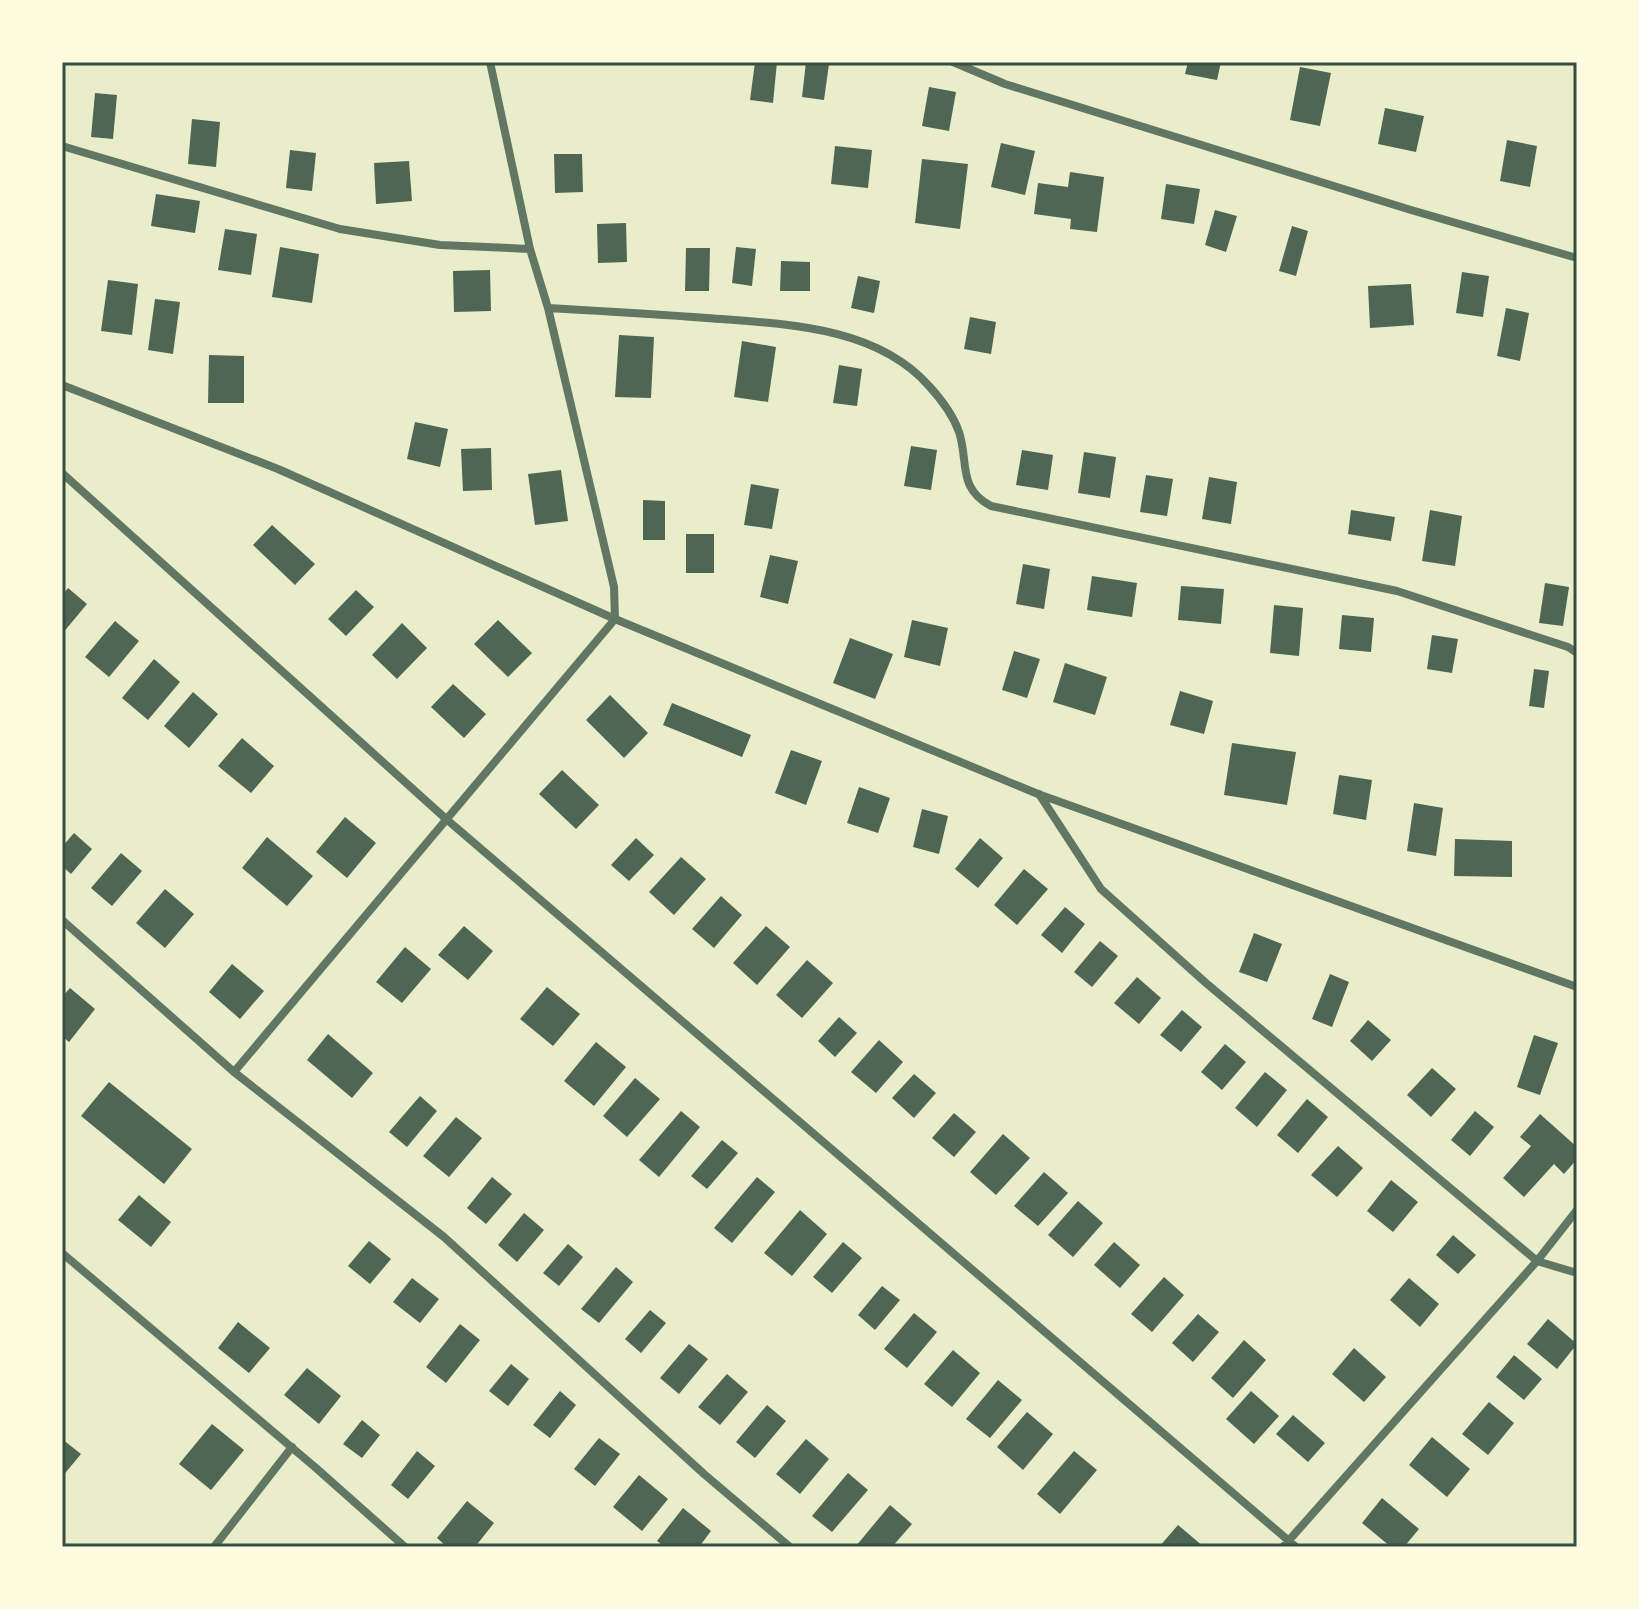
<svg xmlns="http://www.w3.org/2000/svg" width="1639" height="1609" viewBox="0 0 1639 1609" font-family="'DejaVu Sans',sans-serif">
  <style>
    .building { fill: #4f6655 }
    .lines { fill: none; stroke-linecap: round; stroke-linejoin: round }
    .minor { stroke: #617663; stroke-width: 8 }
    .neatline { fill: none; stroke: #344e41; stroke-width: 3 }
  </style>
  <rect width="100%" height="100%" fill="#e9edc9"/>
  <path class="building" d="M755,62h22l-4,41 -23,-3z
    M806,62l23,2 -5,36 -22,-3z
    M1188,62h33l-4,18 -32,-6z
    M1300,67l31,6 -11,53 -30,-6z
    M929,87l27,5 -7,39 -27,-5z
    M95,93l22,2 -4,44 -22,-2z
    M1385,108l39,8 -8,36 -38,-8z
    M192,119l28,3 -4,45 -28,-3z
    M1507,140l30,6 -7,41 -30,-6z
    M1001,143l34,8 -10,44 -34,-8z
    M835,146l37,4 -4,38 -37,-4z
    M290,150l26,3 -4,38 -26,-3z
    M554,154h28l1,38 -28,1z
    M922,159l46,5 -8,65 -45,-6z
    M409,161l3,40 -36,3 -2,-41z
    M1070,172l34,5 -7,55 -27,-3 1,-10 -37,-5 4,-31 30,4z
    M1166,184l34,5 -6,35 -33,-5z
    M156,194l44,7 -5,32 -44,-7z
    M1215,210l22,6 -11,36 -21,-7z
    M626,223l1,39 -29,1 -1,-39z
    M1292,226l16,5 -12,45 -17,-5z
    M225,229l32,5 -6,41 -33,-5z
    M280,247l39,7 -7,49 -40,-6z
    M736,247l20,2 -4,37 -20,-3z
    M686,248h24l-1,43h-24z
    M781,261l29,1v29h-30z
    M490,270l1,41 -37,1 -1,-41z
    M1462,272l27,4 -6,41 -27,-4z
    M858,276l22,5 -6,32 -23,-5z
    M108,280l30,4 -6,51 -31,-4z
    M1411,284l3,41 -44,3 -2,-42z
    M155,299l25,3 -7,52 -25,-4z
    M1506,308l23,5 -9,48 -23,-5z
    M970,317l26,5 -5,32 -27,-5z
    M619,335l35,2 -3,61 -36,-1z
    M742,341l34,6 -8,55 -34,-5z
    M209,355l35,1v47h-36z
    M839,365l23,4 -5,37 -24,-3z
    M415,422l33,7 -8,38 -33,-8z
    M911,446l26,4 -6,40 -27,-4z
    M491,448l1,42 -29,1 -2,-42z
    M1022,450l31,5 -5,35 -32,-5z
    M1084,452l32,5 -6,41 -32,-5z
    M561,470l7,51 -33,4 -7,-51z
    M1146,475l27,4 -6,37 -27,-4z
    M1209,477l28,5 -6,42 -29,-5z
    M751,484l28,5 -7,40 -28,-4z
    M643,500l22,1v39h-22z
    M1351,510l44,7 -4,24 -43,-7z
    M1430,510l32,6 -7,50 -33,-5z
    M272,525l43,39 -20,21 -42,-40z
    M686,534h28v39h-28z
    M770,555l28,6 -10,43 -28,-7z
    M1023,564l27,5 -6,40 -28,-5z
    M1092,576l45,7 -5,34 -45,-7z
    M1545,583l24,4 -6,39 -24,-3z
    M1181,586l43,3 -3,35 -43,-4z
    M68,588l19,16 -25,30v-38z
    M356,590l18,17 -28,29 -18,-17z
    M1274,605l29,3 -4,48 -29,-3z
    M1342,615l32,3 -3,34 -32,-3z
    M498,620l34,33 -24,24 -34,-33z
    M912,620l36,8 -8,38 -36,-9z
    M115,621l24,20 -30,36 -24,-20z
    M402,623l25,25 -30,31 -25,-24z
    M1432,635l26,4 -6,34 -25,-4z
    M850,638l43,16 -18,45 -42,-16z
    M1014,651l26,8 -13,39 -25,-8z
    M154,659l26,23 -32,38 -26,-22z
    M1065,663l42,14 -12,38 -42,-13z
    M1534,669l15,2 -5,37 -15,-2z
    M453,684l33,30 -22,24 -33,-31z
    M1180,691l33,10 -9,33 -34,-9z
    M193,692l25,22 -29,34 -25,-22z
    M610,695l38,38 -24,25 -38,-38z
    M672,703l79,32 -9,22 -79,-32z
    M242,738l32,28 -23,27 -33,-27z
    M1232,743l64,9 -9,53 -63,-10z
    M791,750l31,11 -16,44 -31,-12z
    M562,770l37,35 -23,24 -37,-35z
    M1339,775l33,5 -6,40 -33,-6z
    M859,787l31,11 -12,35 -31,-10z
    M1414,803l29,5 -7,48 -29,-5z
    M922,809l26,7 -9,38 -26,-7z
    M345,817l31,26 -29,35 -31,-26z
    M74,833l18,16 -21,25 -9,-8v-19z
    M267,837l46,39 -26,30 -45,-38z
    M636,838l18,17 -25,26 -18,-16z
    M980,838l23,20 -25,30 -23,-19z
    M1455,839l57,2v36l-58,-1z
    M121,853l21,18 -30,35 -21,-18z
    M681,857l25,22 -32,36 -25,-23z
    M1024,869l24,20 -31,36 -23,-20z
    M165,889l29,25 -29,34 -29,-25z
    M721,896l21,19 -28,33 -22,-19z
    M1065,907l20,17 -23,29 -21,-18z
    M464,926l29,25 -25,29 -30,-25z
    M766,926l24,21 -33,38 -24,-22z
    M1254,933l28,11 -15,38 -28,-10z
    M1100,941l18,15 -26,31 -18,-15z
    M405,947l26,22 -29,34 -26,-21z
    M807,960l26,23 -31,35 -26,-23z
    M232,964l32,27 -24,28 -31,-27z
    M1330,974l19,8 -17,45 -20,-8z
    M1137,977l24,21 -22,26 -25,-21z
    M547,987l33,27 -27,32 -33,-27z
    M70,988l25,21 -26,33 -7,-6v-39z
    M1182,1010l20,17 -21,25 -21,-17z
    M839,1017l18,16 -22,24 -17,-16z
    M1368,1020l23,20 -19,21 -22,-20z
    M328,1034l45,39 -21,25 -45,-38z
    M1534,1035l24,8 -18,52 -23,-8z
    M879,1040l24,22 -27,31 -25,-21z
    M596,1042l30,25 -32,39 -30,-25z
    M1225,1044l21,18 -24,28 -21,-18z
    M1432,1068l24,21 -25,28 -24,-22z
    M1265,1072l22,18 -30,37 -22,-19z
    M914,1074l22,19 -22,25 -22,-20z
    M635,1078l25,21 -33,38 -24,-21z
    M109,1082l83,67 -28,35 -83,-68z
    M420,1096l17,15 -30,36 -18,-15z
    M1307,1099l21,18 -30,36 -21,-18z
    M681,1111l19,16 -41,50 -20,-17z
    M1475,1111l19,16 -24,29 -19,-16z
    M954,1113l22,19 -22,25 -22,-19z
    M1540,1114l37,33v12l-13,15 -10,-10 -30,33 -21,-19 28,-32 -11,-9z
    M456,1117l26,21 -33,39 -26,-21z
    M1003,1134l27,24 -34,37 -26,-23z
    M722,1140l16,13 -31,36 -16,-13z
    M1338,1146l25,22 -26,29 -26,-22z
    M1044,1172l24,21 -30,33 -24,-20z
    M492,1177l20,17 -26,30 -19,-16z
    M757,1177l18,15 -43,51 -18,-15z
    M1391,1180l27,22 -25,30 -26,-21z
    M139,1195l32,27 -20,25 -33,-27z
    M1078,1201l25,22 -30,34 -25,-22z
    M800,1210l27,24 -35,42 -28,-23z
    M524,1213l20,17 -27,32 -19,-17z
    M1453,1235l23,20 -18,19 -22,-19z
    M369,1241l22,18 -21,25 -22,-18z
    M843,1242l19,16 -30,35 -19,-16z
    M1114,1242l26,23 -20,23 -26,-23z
    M568,1244l15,13 -24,29 -16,-13z
    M616,1267l17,15 -34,41 -18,-14z
    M1164,1277l20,18 -32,37 -21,-18z
    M412,1278l27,21 -19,24 -27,-21z
    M1409,1278l30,26 -19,23 -30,-27z
    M882,1286l18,14 -25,30 -17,-15z
    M650,1310l16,13 -25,30 -16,-14z
    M914,1313l23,19 -30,36 -23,-19z
    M1198,1314l21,18 -26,30 -21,-19z
    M1548,1319l29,25 -20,25 -30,-25z
    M238,1322l32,26 -21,25 -31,-25z
    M460,1324l20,16 -34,43 -20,-16z
    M1244,1340l22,20 -33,38 -22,-20z
    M689,1344l19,15 -29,35 -19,-16z
    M1354,1348l32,29 -22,25 -32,-28z
    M953,1350l27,23 -28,34 -28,-23z
    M1514,1355l28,24 -18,21 -28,-23z
    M511,1364l18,15 -21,27 -19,-15z
    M307,1368l34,28 -22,28 -35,-29z
    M727,1374l21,18 -28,33 -22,-18z
    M998,1380l24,20 -32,38 -24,-19z
    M560,1391l16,14 -26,33 -17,-13z
    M1251,1391l28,25 -25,28 -28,-25z
    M1489,1402l25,21 -26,32 -26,-21z
    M767,1405l19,16 -31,37 -19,-16z
    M1027,1412l26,22 -30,36 -26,-23z
    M1293,1415l32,28 -17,19 -32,-28z
    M362,1420l18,15 -18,23 -19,-14z
    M212,1424l32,26 -33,40 -32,-26z
    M1432,1437l38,32 -23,28 -38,-32z
    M599,1438l21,16 -25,32 -21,-17z
    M62,1439l19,15 -19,23z
    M806,1439l23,20 -29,35 -24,-20z
    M417,1451l18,15 -27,33 -17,-14z
    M1074,1451l23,19 -37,44 -23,-20z
    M848,1473l20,17 -36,42 -20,-16z
    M639,1475l29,24 -26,32 -29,-24z
    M1382,1498l37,31 -15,18h-13l-29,-24z
    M467,1501l27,22 -19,24h-28l-10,-9z
    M890,1505l22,19 -20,23h-34l-2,-1z
    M683,1508l28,23 -12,16h-34l-8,-6z
    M1178,1525l26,22h-45z"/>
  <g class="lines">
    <path class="minor" d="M953,62l52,22 406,126 166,48
      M62,146l278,83 100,16 90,4
      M548,308c53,3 106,6 159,10 75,6 168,7 222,68 12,13 24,29 30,46 10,30 -2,56 32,74l406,85 171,56 9,6
      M62,385l216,84 337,150 423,175 539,193
      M62,473l383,345 851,729
      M1039,794l62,95 105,94 331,278 40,12
      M62,920l172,152 210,165 260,237 86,73
      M234,1072l381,-453 -1,-32 -66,-279 -18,-59 -40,-187
      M62,1253l254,215 89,79
      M214,1547l78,-100
      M1283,1547l254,-286 40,-51"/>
  </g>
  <rect width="1639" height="1609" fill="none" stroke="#fefae0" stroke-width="128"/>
  <rect x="64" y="64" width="1511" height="1481" class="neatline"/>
</svg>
